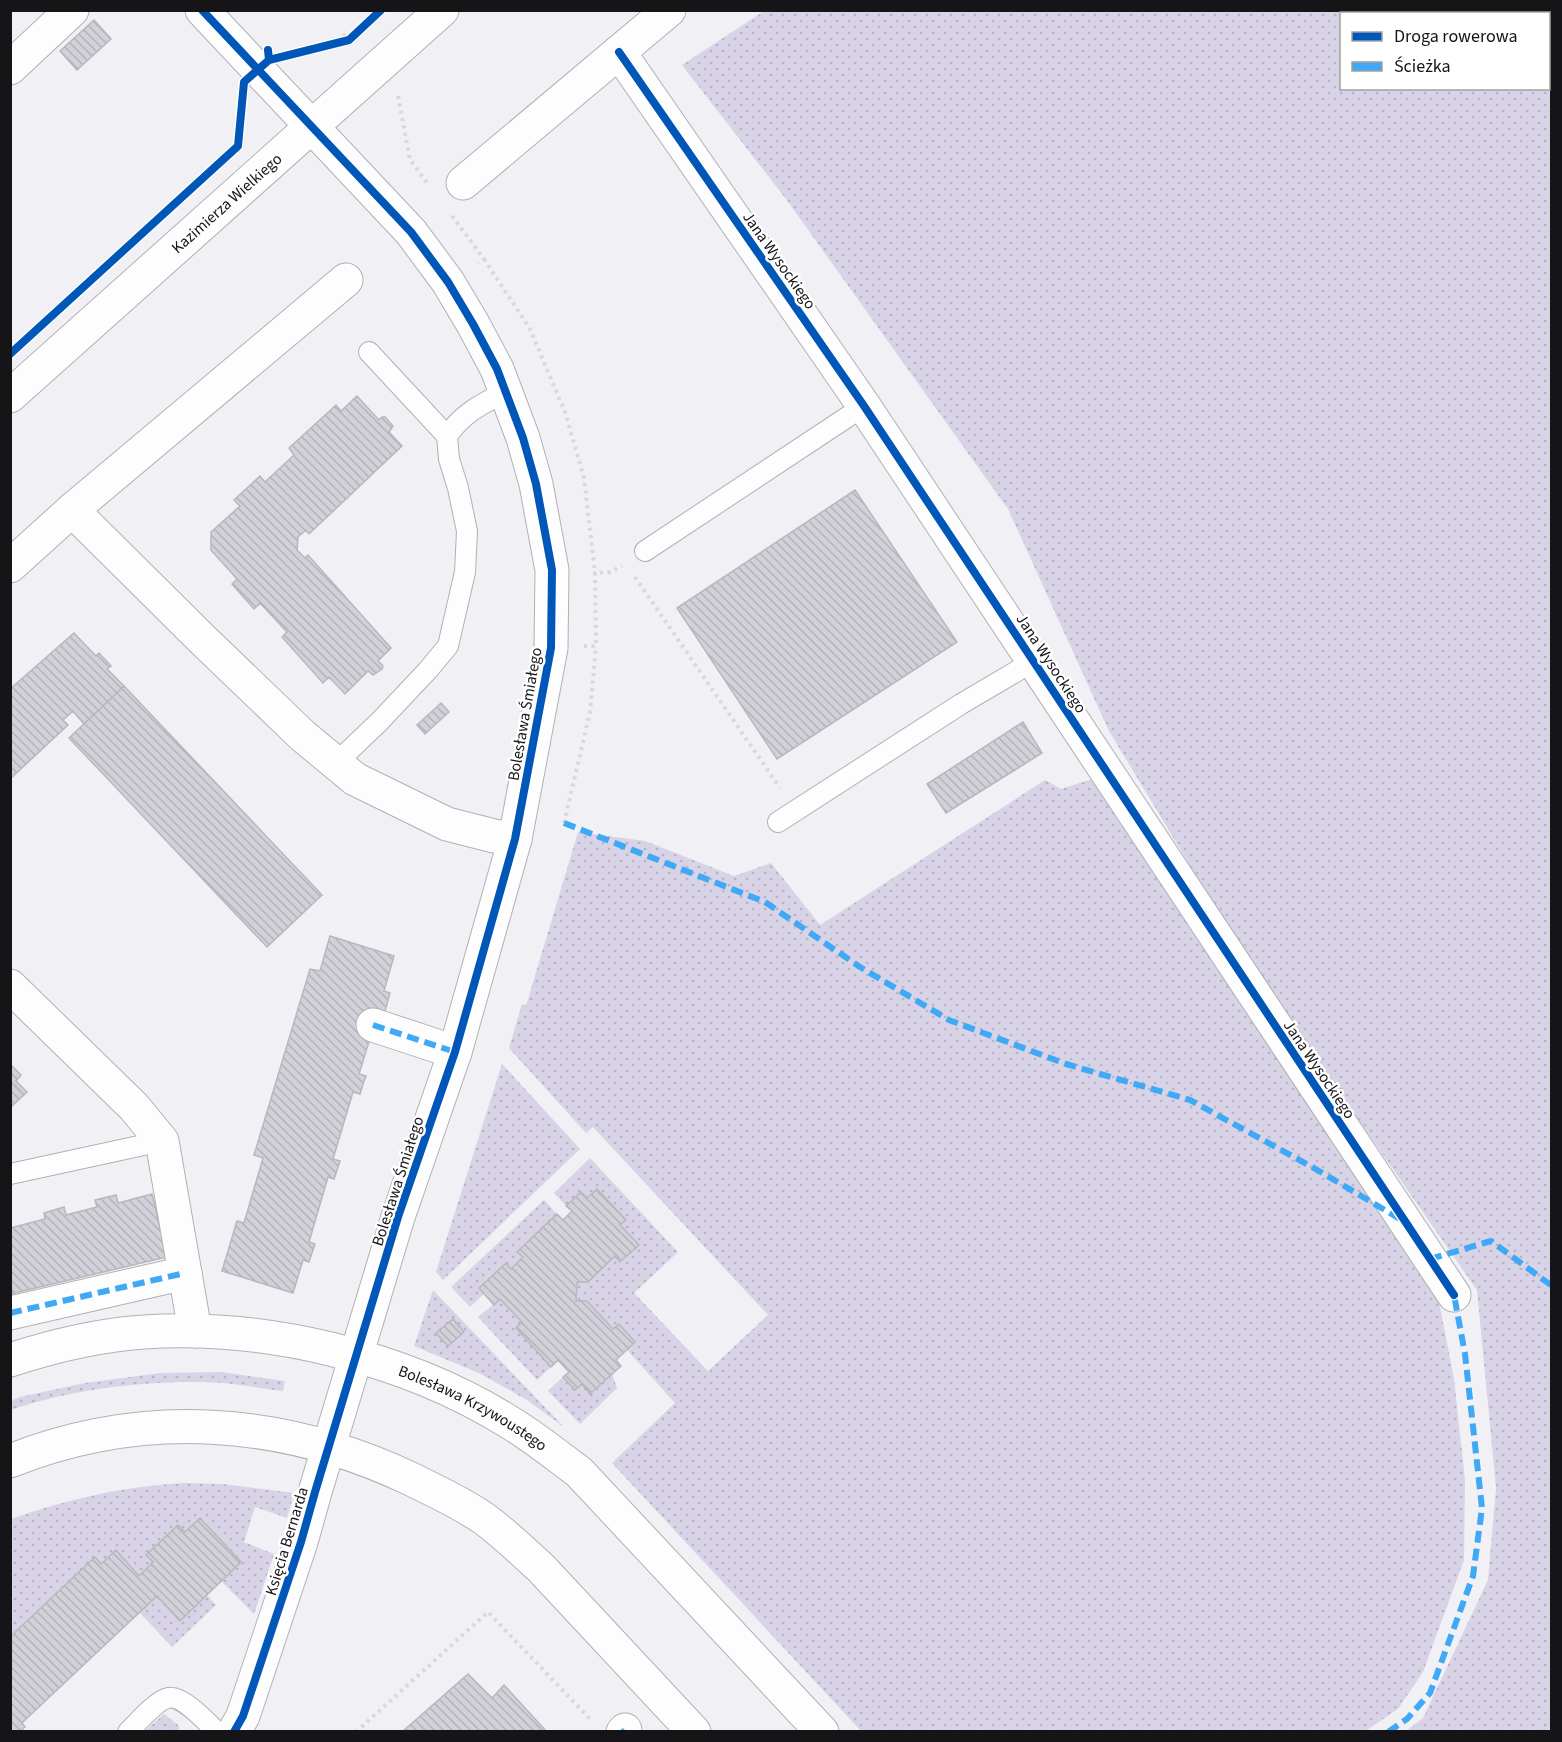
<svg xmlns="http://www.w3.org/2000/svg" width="1562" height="1742" viewBox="0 0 1562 1742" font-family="'Source Sans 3',sans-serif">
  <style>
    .grass { fill: url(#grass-dots); fill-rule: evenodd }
    .building { fill: url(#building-back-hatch); stroke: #b8b7bb; stroke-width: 1.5 }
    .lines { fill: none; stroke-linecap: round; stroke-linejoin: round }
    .lane-casing { stroke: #b1b1b4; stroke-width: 22 }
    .street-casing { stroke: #b1b1b4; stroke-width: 35 }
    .secondary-casing { stroke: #b1b1b4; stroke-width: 35 }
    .path { stroke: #d8d8d9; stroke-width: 4; stroke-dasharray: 3 4.5; stroke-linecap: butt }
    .lane { stroke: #fdfdfd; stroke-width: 20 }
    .street { stroke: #fdfdfd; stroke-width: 33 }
    .secondary { stroke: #fdfdfd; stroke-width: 33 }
    .quiet { stroke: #3fa9f5; stroke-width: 6; stroke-dasharray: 12 6; stroke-linecap: butt }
    .cycleway-casing { stroke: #fff; stroke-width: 11 }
    .cycleway { stroke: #0057b8; stroke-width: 8 }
    .labels { text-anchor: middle; stroke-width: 5; stroke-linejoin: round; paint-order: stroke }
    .street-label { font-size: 16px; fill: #151417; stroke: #fff }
  </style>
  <defs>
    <pattern id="grass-dots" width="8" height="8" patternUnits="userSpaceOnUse" patternTransform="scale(1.5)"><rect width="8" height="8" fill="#d8d3e6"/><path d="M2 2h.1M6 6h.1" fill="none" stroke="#b8b4c5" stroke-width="1.8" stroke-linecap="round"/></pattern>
    <pattern id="building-back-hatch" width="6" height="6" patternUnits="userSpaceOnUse" patternTransform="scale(1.5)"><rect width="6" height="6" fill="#d3d0da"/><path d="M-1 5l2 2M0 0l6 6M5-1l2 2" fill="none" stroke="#b4b2ba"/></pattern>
  </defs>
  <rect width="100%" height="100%" fill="#f1f0f4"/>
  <path class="grass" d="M764,11h787v1720h-145l17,-13 65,-138 8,-92 -19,-198 -233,-335 -135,-224 -101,-222 -222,-310 -104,-134zM1342,14h206v74h-206z
    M1092,779l347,523 15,77 11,101 -1,80 -41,112 -25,37 -34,23 -503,-1 -249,-268 63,-60 -48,-53 8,-8 -16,-18 -6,5 -26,-27 -11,-1 1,-19h11l27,-26 6,6 17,-17 -18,-20 6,-5 -29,-31 -10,9 -6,-6 -15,14 -12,-13 36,-35 88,94 -44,41 74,78 60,-56 -175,-188 -7,6 -77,-85 13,-44 4,2 52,-174 67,9 89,35 37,-13 49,62 225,-145 16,9z
    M502,1064l78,85 -137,131 -7,-8z
    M544,1200l13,14 -40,38 6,5 -12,12 -32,19 5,6 -14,13 -19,-20z
    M433,1290l131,137 -37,-27 -46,-26 -67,-28z
    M500,1299l22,23 -6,6 35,39 -14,13 -59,-63z
    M221,1372l64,9 -2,10c-19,-2 -39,-6 -59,-8 -66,-4 -151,5 -213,27v-9l9,-4 65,-14 75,-10z
    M612,1374l5,14 -37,36 -32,-33 15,-14 12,13 7,-6 9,10z
    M185,1483l38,1 71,9 -7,25 -32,-11 -11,35 30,12 -20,60 -33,-33 20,-19 -41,-44 -15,14 -7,-6 -32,29 7,7 -14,14 -38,-12 -7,-6 -83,79v-118c61,-21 109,-32 174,-36z
    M207,1595l9,10 -44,42 -33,-35 18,-16 23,24z
    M164,1714l14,11 2,6h-35z"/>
  <path class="building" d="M94,20l17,19 -34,31 -17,-19z
    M357,396l22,24 3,-3h3l8,9 -4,6 13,14 -93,88 -3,-4 -8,7 -1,13 8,8 3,-3 83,93 -13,13 5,5 -1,3 -9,6 -5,-4 -23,23 -16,-17 -6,6 -41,-46 5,-5 -27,-29 -6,6 -22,-25 5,-5 -26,-29v-18l29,-26 -6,-6 26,-24 5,6 29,-27 -5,-7 47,-43 5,6z
    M855,490l102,152 -180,117 -100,-151z
    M74,633l22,23 3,-3 12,13 -4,3 17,17 -40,38 -11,-13 -10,9 5,5 -58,54v-90z
    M124,686l198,209 -55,52 -198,-209z
    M441,703l8,9 -24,22 -8,-9z
    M1023,722l19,31 -96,60 -19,-29z
    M330,936l64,20 -10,35 6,2 -5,18 -6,-2 -20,65 7,2 -3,8 -3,10 -7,-2 -20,67 7,2 -6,18 -6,-2 -19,65 6,2 -6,18 -6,-2 -10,33 -71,-22 15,-50 7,2 19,-65 -9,-3 56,-186 10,2z
    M10,1064l11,11 -5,6 11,11 -15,14 -2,7z
    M597,1189l29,31 -6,5 19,20 -19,17 -5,-6 -27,26h-11l-1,19h11l26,28 6,-5 16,18 -19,18 5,6 -31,28 -8,-10 -7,6 -12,-13 6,-5 -11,-12 -7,7 -35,-39 6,-6 -22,-23 -6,6 -15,-17 27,-25 5,6 12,-12 -6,-5 40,-38 6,6 9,-9 -6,-5 15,-14 6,6z
    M152,1194l15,63 -157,37v-66l35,-9 -1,-6 20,-6 2,8 31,-8 -2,-7 21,-5 2,8z
    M453,1319l11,13 -16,14 -12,-13z
    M200,1518l41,44 -61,59 -23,-25 -132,124 -3,3 3,4 -6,5h-9v-95l85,-80 6,7 15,-14 23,26 14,-14 -7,-7 32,-30 7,7z
    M468,1674l24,24 12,-13 43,47h-145z"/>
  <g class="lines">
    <defs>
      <path id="lane" d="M369,352l78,84
        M645,551l219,-145
        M336,763l44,-42 48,-51 20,-24 17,-74 2,-41 -9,-43 -9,-29 -2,-23c16,-23 33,-31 58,-44
        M778,822l183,-118 73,-43
        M10,1174l152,-33
        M128,1732c9,-9 29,-32 40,-34 13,-4 39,24 49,34"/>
      <g id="street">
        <path d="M202,10l209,222 37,50 25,42 24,45 26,69 13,46 16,86 -1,78 -36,191 -60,213 -57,165 -83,275 -14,50 -58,174 -9,16"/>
        <path d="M619,52l245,354 590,889"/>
        <path d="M10,68l62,-58"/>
        <path d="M463,183l206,-173"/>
        <path d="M72,510l274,-230"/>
        <path d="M10,566l62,-56 130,129 101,97 52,43 92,45 47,12 21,3"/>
        <path d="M10,986l124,121 28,34 33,190"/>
        <path d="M373,1025l82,27"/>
        <path d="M10,1313l175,-40"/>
        <path id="s1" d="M10,1360c43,-14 89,-25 134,-28 121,-8 261,25 365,90 25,15 47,33 70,50l243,260"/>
        <path d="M10,1461c134,-53 272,-43 401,18 24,12 49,23 72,39 21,15 39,33 58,50l153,164"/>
        <path d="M623,1732l2,-2"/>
      </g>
      <g id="secondary">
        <path id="s2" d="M10,396l432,-386"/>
      </g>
    </defs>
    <use href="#lane" class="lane-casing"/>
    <use href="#street" class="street-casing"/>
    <use href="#secondary" class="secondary-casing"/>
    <path class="path" d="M343,34l10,10
      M398,96l12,64 18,24
      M452,216l32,43 -6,4
      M484,259l46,70 35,83 19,66 11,95
      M635,577l145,211
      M584,646h12l-1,-73 15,-1 12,-6
      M564,823l26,-111 6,-66
      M356,1732l132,-120 103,108"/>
    <use href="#lane" class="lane"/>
    <use href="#street" class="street"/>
    <use href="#secondary" class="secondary"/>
    <path class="quiet" d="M564,823l201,79 95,65 89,53 117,44 124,36 124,68 86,51
      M373,1025l82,27
      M1430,1259l61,-18 61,45
      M10,1313l175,-40
      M623,1732l2,-2
      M1388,1732l19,-13 23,-26 43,-117 9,-68 -17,-154 -11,-59"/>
    <defs>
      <path id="cycleway" d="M202,10l209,222 37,50 25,42 24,45 26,69 13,46 16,86 -1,78 -36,191 -60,213 -57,165 -83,275 -14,50 -58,174 -9,16
        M619,52l245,354 590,889
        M269,60l80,-20 32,-30
        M10,354l228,-208 6,-64 25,-22 -1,-10"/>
    </defs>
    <use href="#cycleway" class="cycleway-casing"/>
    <use href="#cycleway" class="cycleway"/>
  </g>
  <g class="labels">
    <g class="street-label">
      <text dy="6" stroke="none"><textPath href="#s2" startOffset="290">Kazimierza Wielkiego</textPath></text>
      <text transform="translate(780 260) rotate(55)" y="6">Jana Wysockiego</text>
      <text transform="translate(1052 663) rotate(57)" y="6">Jana Wysockiego</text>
      <text transform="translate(524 714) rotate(-80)" y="6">Bolesława Śmiałego</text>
      <text transform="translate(1320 1069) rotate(56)" y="6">Jana Wysockiego</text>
      <text transform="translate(397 1181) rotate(-72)" y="6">Bolesława Śmiałego</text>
      <text dy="6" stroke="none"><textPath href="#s1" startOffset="480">Bolesława Krzywoustego</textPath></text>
      <text transform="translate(286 1541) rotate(-73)" y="6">Księcia Bernarda</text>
    </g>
  </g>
  <rect width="1562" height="1742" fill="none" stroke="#151417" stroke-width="24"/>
  <rect x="1340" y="12" width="210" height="78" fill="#ffffff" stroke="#a1a1a2" stroke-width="1.5"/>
  <rect x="1352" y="32" width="30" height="9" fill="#0057b8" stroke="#a1a1a2" stroke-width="1.5"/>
  <text x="1394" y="42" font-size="18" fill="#151417">Droga rowerowa</text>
  <rect x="1352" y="62" width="30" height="9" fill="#3fa9f5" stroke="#a1a1a2" stroke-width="1.5"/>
  <text x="1394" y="72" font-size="18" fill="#151417">Ścieżka</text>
</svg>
